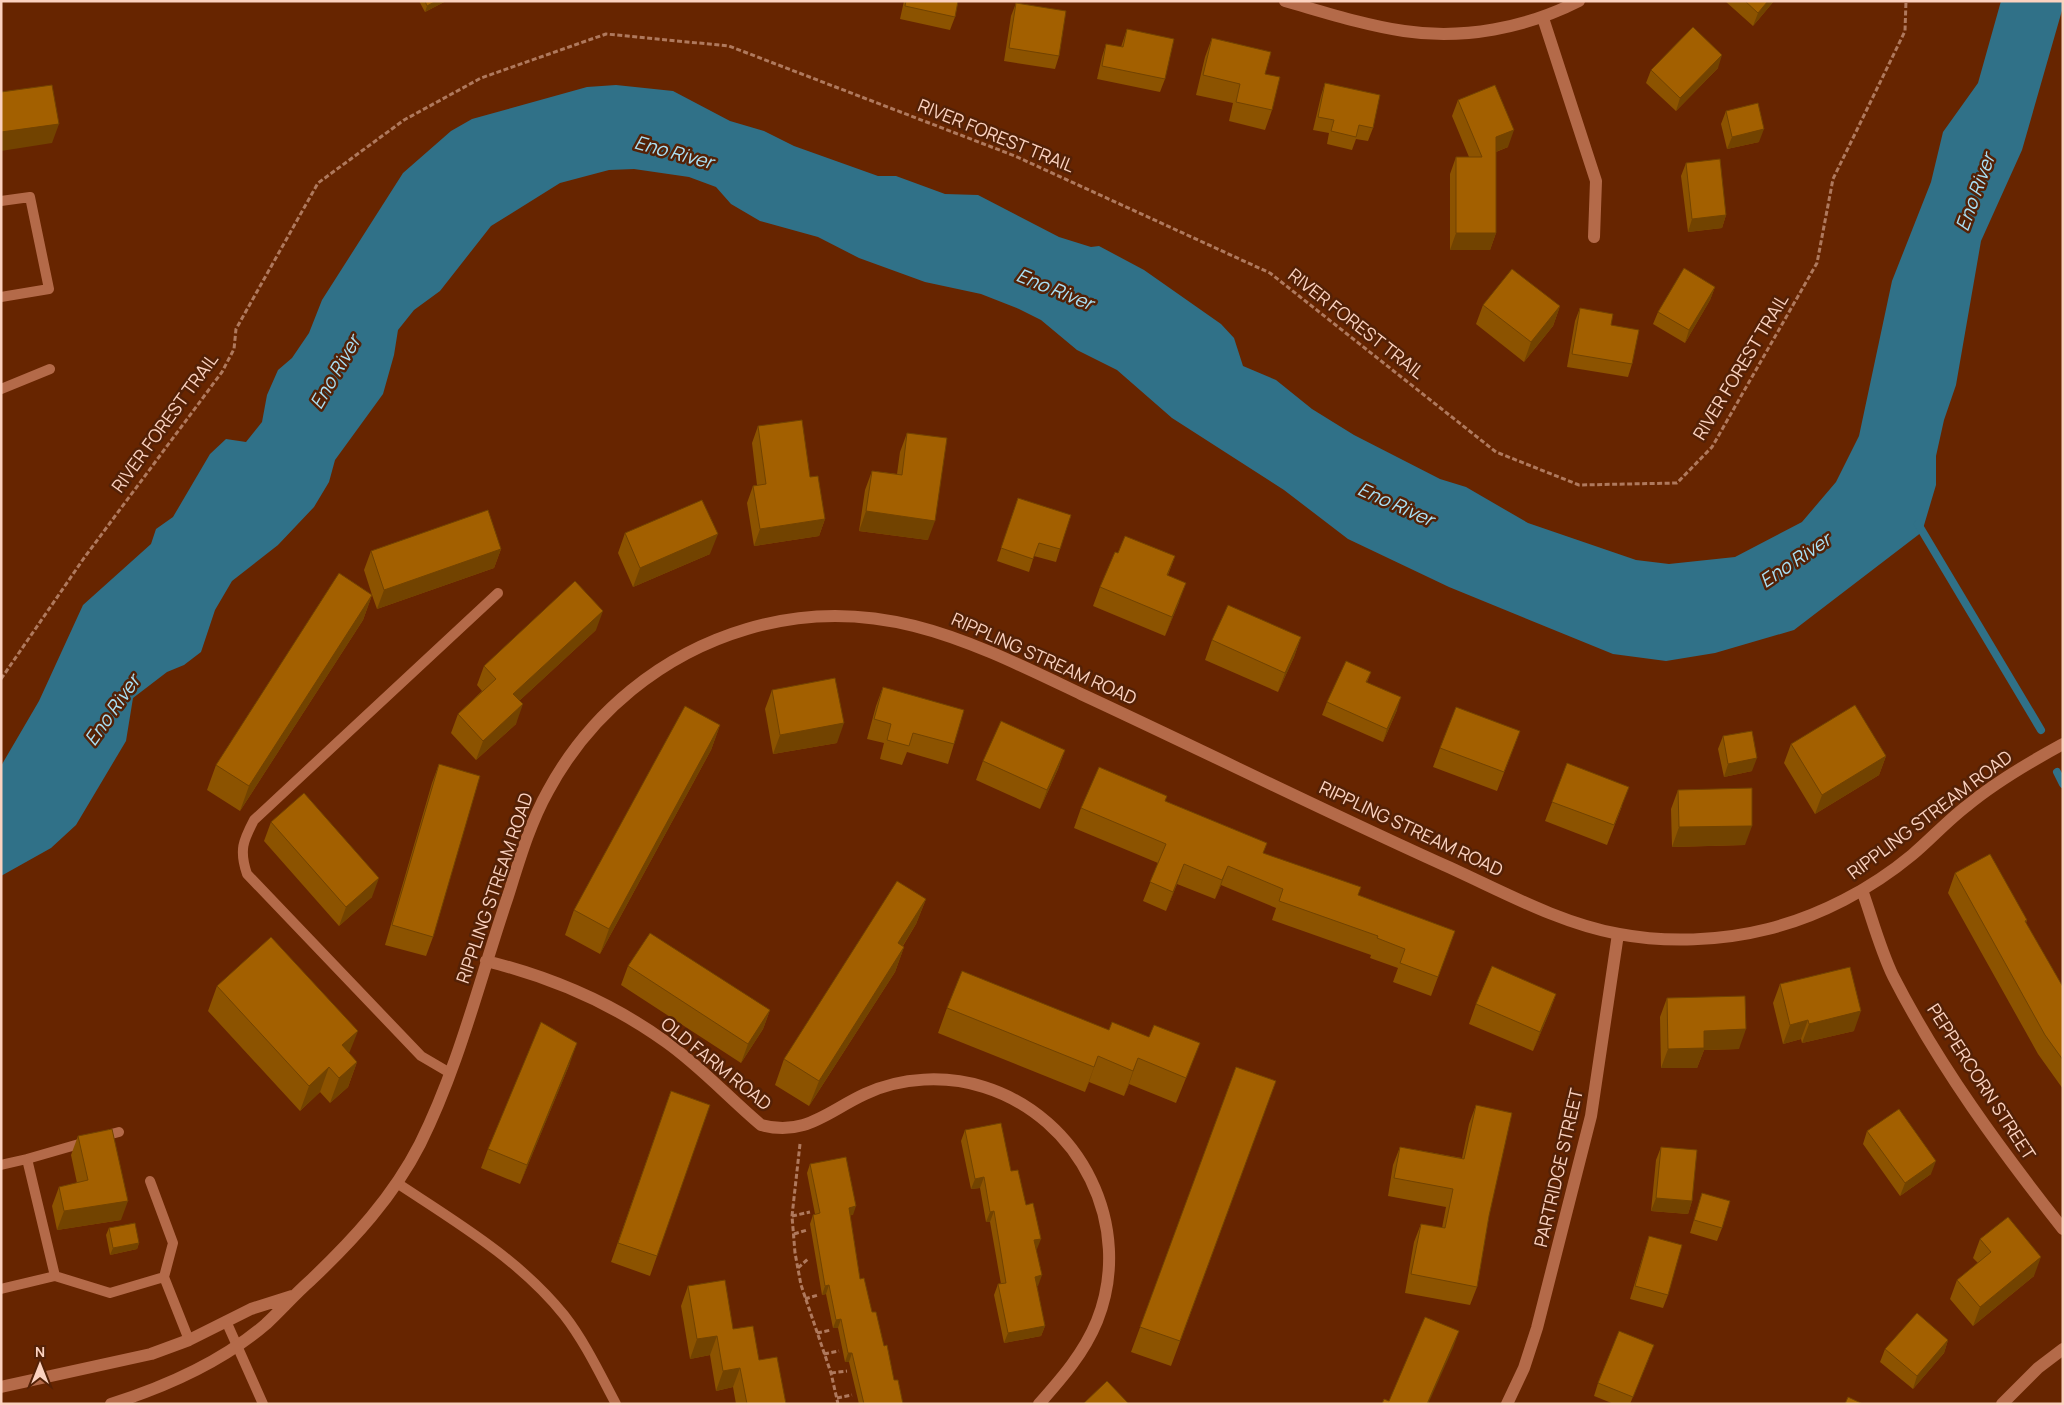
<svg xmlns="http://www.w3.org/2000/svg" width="2064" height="1405" viewBox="0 0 2064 1405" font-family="Manrope,sans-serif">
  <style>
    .water { fill: #307188 }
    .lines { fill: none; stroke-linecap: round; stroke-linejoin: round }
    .stream { stroke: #307188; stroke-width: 8 }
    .path { stroke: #af795d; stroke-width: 3; stroke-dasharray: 5 2.5; stroke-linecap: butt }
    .service { stroke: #b46a49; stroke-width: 10 }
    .minor { stroke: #b46a49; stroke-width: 12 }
    .wall { fill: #8c5300 }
    .shaded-wall { fill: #724300 }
    .building { fill: #a36000; stroke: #724300 }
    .labels { text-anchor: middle; stroke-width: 5; stroke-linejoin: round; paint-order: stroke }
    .street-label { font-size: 18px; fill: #fbd2c0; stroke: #542106 }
    .water-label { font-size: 19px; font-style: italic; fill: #aae0f5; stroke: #542106 }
  </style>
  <rect width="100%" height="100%" fill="#672500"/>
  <path class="water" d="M2001,1h62v6l-41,143 -41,91 -25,144 -12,35 -8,36v29l-14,47 -128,98 -79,23 -49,8 -53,-7 -164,-67 -101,-48 -64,-49 -112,-72 -55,-48 -40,-20 -36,-30 -22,-11 -38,-15 -56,-12 -66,-24 -41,-21 -58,-16 -29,-17 -15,-17 -27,-10 -55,-8 -25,1 -49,13 -69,43 -51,65 -26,19 -16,20 -4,25 -11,39 -48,66 -6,22 -15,25 -36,38 -46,36 -17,29 -14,42 -17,13 -17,7 -34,26 -7,43 -50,84 -25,23 -50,28v-110l38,-65 44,-96 68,-61 5,-15 17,-12 37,-63 16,-15 20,3 16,-20 5,-27 11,-25 14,-12 17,-25 13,-33 81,-127 48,-42 21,-12 115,-32 29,-2 57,6 57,30 34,10 30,15 84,30h18l49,18 33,1 81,42 32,10 8,-1 45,24 77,54 13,14 9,28 33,14 36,29 42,26 86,44 26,8 62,36 108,37 33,4 66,-7 67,-35 34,-40 23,-46 33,-155 39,-99 12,-50 35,-49z"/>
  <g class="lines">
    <path class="stream" d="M1918,524l123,206
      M2057,772l6,12"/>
    <path class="path" d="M1,679l83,-121 138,-186 12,-23 2,-20 82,-146 86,-63 77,-42 125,-44 123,12 286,110 255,117 226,179 83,33 98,-2 35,-36 105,-184 16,-84 72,-148 1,-30
      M800,1144l-8,72 3,37 6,32 30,88 7,31
      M792,1216l18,-4
      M794,1234l13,-4
      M798,1268l11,-10
      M805,1299l13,-4
      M817,1333l14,-3
      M824,1354l15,-3
      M831,1373l16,-2
      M837,1398l15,-3"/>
    <path class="service" d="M1,201l29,-4 19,92 -48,8
      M1,389l49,-20
      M450,1073l-29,-17 -174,-182c-8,-24 -4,-33 7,-54l244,-227
      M100,1137l19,-5
      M27,1159l59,-17
      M1,1165l26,-6 28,117
      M397,1183c59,39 122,76 167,132 21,27 36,59 52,89
      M164,1277l25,63
      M1,1289l54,-13 55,17 54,-16 9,-34 -23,-62
      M226,1321l37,83"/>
    <path class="minor" d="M1285,1c39,11 79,24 119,30 59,9 122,-3 175,-30
      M1543,18l53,163 -2,56
      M1862,890c10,28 18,59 31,86 46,90 107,173 170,253
      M486,961c65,16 126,42 180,81 34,24 63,56 95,83 44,12 67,-14 104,-31 36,-17 81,-19 119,-7 96,30 151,139 113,234 -13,32 -35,57 -58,83
      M1,1387l150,-33 38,-14 62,-31 41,-13
      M111,1404c54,-17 111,-42 155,-80 15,-14 29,-30 45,-44 42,-40 82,-83 109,-136 39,-78 60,-166 88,-248 11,-35 22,-73 40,-105 42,-78 114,-137 199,-162 126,-38 223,12 334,65 121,56 241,116 363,171 56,25 114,58 175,69 47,9 102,7 149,-5 52,-13 103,-40 144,-74 19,-16 36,-35 56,-50 29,-24 62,-43 95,-61
      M1507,1404l17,-36 13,-40 54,-212 27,-182
      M2002,1404l36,-36 25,-19"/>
  </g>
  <path class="wall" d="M419,1h27l-21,11z
    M904,1h54l-3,16 -5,13 -50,-11z
    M1725,1h49l-21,25z
    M1016,3l43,53 -4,13 -51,-8 7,-45z
    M1127,29l38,50 -5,13 -63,-13 5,-22 4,-13 15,3z
    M1212,38l53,36 7,36 -7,20 -36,-9 4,-18 -37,-8 9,-38z
    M1718,68l-42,43 -30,-28 5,-13z
    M1325,83l48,45 -5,13 -12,-2 -4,11 -25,-6 2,-11 -16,-3 8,-34z
    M1458,100l50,47 -12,5v81l-6,17h-40v-76l6,-17h13l-17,-41z
    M1726,111l33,31 -32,7 -6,-25z
    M1686,163l40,52 -4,13 -34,4 -7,-56z
    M1715,287l-5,13 -25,43 -32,-19 5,-12z
    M1483,305l77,1 -7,20 -29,36 -48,-38z
    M1580,308l31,17 21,39 -4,13 -61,-10 8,-46z
    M758,426l52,51 15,42 -6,17 -65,10 -7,-43 6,-17 4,-1 -5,-42z
    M907,433l21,107 -69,-9 6,-41 7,-19 25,3 3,-22z
    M1018,498l42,51 -4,13 -22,-6 -5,16 -32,-11z
    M625,533l85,21 -77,33 -15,-34z
    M501,549l-7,19 -117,41 -5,-14 -9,25 -123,191 -33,-21 9,-25 156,-170 -8,-25 7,-19z
    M1118,553l57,3 -7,19 11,27 -14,34 -72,-30 7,-19z
    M596,630l-77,71 -3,23 -40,36 -25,-27 7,-19 24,-23 -5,-6 7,-19z
    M1301,637l-7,20 -16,35 -73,-32 7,-20z
    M1371,672l-4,10 30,28 -14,32 -61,-27 5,-13z
    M883,687l71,57 -6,20 -41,-12 -5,13 -22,-6 4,-16 -17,-4 9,-33z
    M772,690l65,53 -64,11 -8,-45z
    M720,725l-9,25 -111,204 -35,-19 9,-25z
    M1520,731l-23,60 -64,-24 7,-19z
    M1723,736l29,35 -28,6 -6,-28z
    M1791,744l95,12 -7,19 -64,39 -31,-51z
    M1065,750l-7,19 -18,40 -64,-29 7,-19z
    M1567,763l55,43 -15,39 -62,-24z
    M439,764l-6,173 -7,19 -41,-11 47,-162z
    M1678,790l67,55 -73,2 -1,-38z
    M1165,801l102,42 -4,10 95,42 97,36 -24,65 -38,-14 5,-14 -28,-10 1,-3 -99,-35 4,-12 -55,-23 -6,14 -38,-15 -11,27 -23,-10 15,-38 -84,-35 7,-20z
    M271,822l101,75 -33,29 -75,-85z
    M1955,873l72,47 -1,3 37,64v102l-25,-35 -90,-161z
    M926,899l-10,25 -13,22 1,1 -9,25 -86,134 -34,-21 9,-26z
    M628,966l142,44 -7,19 -22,34 -120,-78z
    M1780,984l74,47 -52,12 -1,-4 -18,5 -10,-41z
    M217,986l132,67 8,9 -9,25 -18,16 -10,-11 -20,19 -92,-100z
    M1556,994l-7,19 -16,38 -64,-27 7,-20z
    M1667,998l72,51 -35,1 -7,18h-36l-1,-51z
    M947,1008l243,60 -14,35 -47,-19 -5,12 -35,-14 -4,10 -147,-59z
    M570,1063l-50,121 -39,-16 7,-19z
    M1236,1067l40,14 -105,285 -40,-14z
    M671,1091l-14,165 -7,20 -39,-14z
    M1476,1105l13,111 -12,71 -7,18 -65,-12 9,-51 7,-18 21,4 4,-21 -58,-11 5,-31 7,-18 62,11 7,-34z
    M965,1130l46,41 15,34 11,44h-1l2,37h-2l9,40 -4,10 -37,7 -10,-48 4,-11h3l-11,-62h-4l-6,-34 -9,1 -10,-48z
    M1867,1131l64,43 -31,22 -37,-52z
    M78,1136l43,84 -64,10 -5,-24 7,-19 18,-4 -6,-28z
    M1661,1147l31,54 -4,13 -37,-3 5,-51z
    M810,1164l43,51h-3l10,64 24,67 10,34 9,24h-44l-10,-42h-4l-7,-34h-5l-7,-34 -4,1 -12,-71 3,-9 2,-1 -8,-41z
    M1702,1193l20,35 -5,13 -27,-8z
    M109,1228l30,15 -2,6 -27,6 -4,-20z
    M1649,1236l19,59 -5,13 -33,-9 15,-50z
    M1980,1239l54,37 -61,50 -23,-27 7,-19 21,-17 -5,-5z
    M688,1286l45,43 26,31 27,44h-50l-3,-17 -17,4 -6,-36 -20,4 -9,-53z
    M1948,1340l-4,13 -31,36 -33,-27 5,-13z
    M1649,1358l-19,46h-16l-20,-8 4,-13z"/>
  <path class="shaded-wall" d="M436,1h10l-21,11 2,-6z
    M1768,1h6l-21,25 5,-13z
    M1722,55l-4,13 -42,43 4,-13z
    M59,124l-7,19 -51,8v-19z
    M1764,129l-5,13 -32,7 5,-12z
    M1514,130l-6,17 -18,7 6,-17z
    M1726,215l-4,13 -34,4 4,-13z
    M1456,233h40l-6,17h-40z
    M1715,287l-5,13 -25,43 4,-13z
    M1560,306l-7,20 -29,36 7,-20z
    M866,511l69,10 -7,19 -69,-9z
    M825,519l-6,17 -65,10 6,-17z
    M718,534l-8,20 -77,33 7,-19z
    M501,549l-7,19 -117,41 7,-19z
    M1186,583l-7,19 -14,34 7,-19z
    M372,595l-9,25 -123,191 9,-25z
    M603,611l-7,19 -90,83 7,-19z
    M1301,637l-7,20 -16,35 7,-19z
    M1401,697l-4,13 -14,32 4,-13z
    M523,704l-7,20 -40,36 7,-19z
    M844,723l-7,20 -64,11 7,-19z
    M720,725l-9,25 -111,204 9,-25z
    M1065,750l-7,19 -18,40 7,-19z
    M1886,756l-7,19 -64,39 7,-19z
    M1757,758l-5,13 -28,6 4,-13z
    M1752,826l-7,19 -73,2 7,-20z
    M1184,864l-7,20 -11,27 7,-19z
    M1228,866l-7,19 -6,14 7,-19z
    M379,878l-7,19 -33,29 7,-19z
    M926,899l-10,25 -27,44 9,-25z
    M904,947l-9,25 -86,134 10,-25z
    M1556,994l-7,19 -16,38 7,-19z
    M770,1010l-7,19 -22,34 7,-19z
    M1861,1011l-7,20 -52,12 7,-19z
    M1808,1020l-7,19 -18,5 7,-19z
    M1746,1029l-7,20 -35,1 -7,18h-36l7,-19 36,-18z
    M358,1031l-10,25 -6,-11z
    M577,1043l-7,20 -50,121 7,-19z
    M1098,1056l-9,26 -4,10 9,-25z
    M1138,1058l-9,26 -5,12 9,-25z
    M357,1062l-9,25 -18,16 9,-25z
    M329,1067l-9,25 -20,19 9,-25z
    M1936,1161l-5,13 -31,22 5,-13z
    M984,1177l-4,11 -9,1 4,-10z
    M1656,1198l36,3 -4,13 -37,-3z
    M128,1201l-7,19 -64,10 7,-19z
    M856,1206l-3,9 -8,1 4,-8z
    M994,1211l-4,11h-4l4,-10z
    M1041,1239l-4,10 -7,1 4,-10z
    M139,1243l-2,6 -27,6 3,-7z
    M2041,1257l-7,19 -61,50 7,-19z
    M1042,1275l-4,11 -7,1 4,-10z
    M829,1285l-3,9 -4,1 3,-9z
    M841,1319l-3,9h-5l3,-8z
    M1045,1326l-4,10 -37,7 4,-10z
    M1459,1331l-6,17 -25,56h-1z
    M717,1336l-7,19 -20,4 7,-20z
    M1948,1340l-4,13 -31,36 4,-13z
    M848,1353h4l-3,9h-4z
    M740,1368l-7,19 -17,4 7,-20z"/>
  <path class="building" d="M425,1h11l-9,5z
    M906,1h52l-3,16 -50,-11z
    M1745,1h23l-10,12z
    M1016,3l50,8 -7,45 -50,-8z
    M1693,27l29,28 -42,43 -29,-28z
    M1127,29l47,10 -9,40 -63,-13 4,-22 17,3z
    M1212,38l59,14 -6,22 15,3 -8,33 -36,-8 4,-18 -37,-9z
    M1325,83l55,12 -7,33 -14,-3 -3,12 -25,-6 3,-11 -16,-3z
    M52,85l7,39 -58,8v-40z
    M1495,85l19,45 -18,7v96h-40v-76h26l-24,-57z
    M1758,103l6,26 -32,8 -6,-26z
    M1720,159l6,56 -34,4 -6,-56z
    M1684,268l31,19 -26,43 -31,-18z
    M1512,269l48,37 -29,36 -48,-37z
    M1580,308l33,6 -2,11 28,5 -7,34 -60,-10z
    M802,420l8,57 8,-1 7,43 -65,10 -7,-43 13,-2 -8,-58z
    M907,433l40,5 -12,83 -69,-10 6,-40 30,4z
    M1018,498l53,17 -11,34 -21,-6 -6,16 -32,-11z
    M702,500l16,34 -78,34 -15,-35z
    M488,510l13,39 -117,41 -13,-39z
    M1125,536l50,20 -8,19 19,8 -14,34 -72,-30 15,-35 3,1z
    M339,573l33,22 -123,191 -33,-21z
    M575,581l28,30 -90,83 10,10 -40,37 -25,-27 38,-35 -12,-13z
    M1228,605l73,32 -16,36 -73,-33z
    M1346,661l25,11 -5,10 35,15 -14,32 -60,-27z
    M835,678l9,45 -64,12 -8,-45z
    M883,687l81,23 -10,34 -41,-11 -4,13 -22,-6 4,-16 -17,-5z
    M1855,705l31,51 -64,39 -31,-51z
    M685,706l35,19 -111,204 -35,-19z
    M1456,707l64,24 -16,41 -64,-24z
    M1001,721l64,29 -18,40 -64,-29z
    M1752,731l5,27 -29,6 -5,-28z
    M1567,763l62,24 -15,38 -62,-23z
    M439,764l41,12 -47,161 -41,-12z
    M1099,767l68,29 -2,5 102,42 -4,10 98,34 -3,8 97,36 -17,46 -38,-14 5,-14 -28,-11 1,-2 -99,-35 4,-12 -55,-23 -6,14 -38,-16 -11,28 -23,-10 16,-38 -85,-36z
    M1752,788v38l-73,1 -1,-37z
    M304,793l75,85 -33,29 -75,-85z
    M1990,854l37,66 -2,1 38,66v73l-18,-25 -90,-162z
    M897,881l29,18 -28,44 6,4 -85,134 -35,-22z
    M650,933l120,77 -22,34 -120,-78z
    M271,937l87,94 -16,14 15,17 -18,16 -10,-11 -20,19 -92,-100z
    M1492,966l64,28 -16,38 -64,-28z
    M1850,967l11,44 -52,13 -1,-4 -18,5 -10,-41z
    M962,971l147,59 3,-8 37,15 5,-12 46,18 -14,35 -48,-20 -5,13 -35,-15 -4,11 -147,-59z
    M1745,996l1,33 -42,2v17l-36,1 -1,-51z
    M541,1022l36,21 -50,122 -39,-16z
    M1236,1067l40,14 -96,260 -40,-14z
    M671,1091l39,14 -53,151 -39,-13z
    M1476,1105l36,8 -23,103 -12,71 -66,-13 10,-50 24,4 8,-39 -59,-11 6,-31 64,12z
    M1899,1109l37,52 -31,22 -38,-52z
    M1001,1123l10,48 7,-1 8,35 7,-2 8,36 -7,1 8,35 -7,2 10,49 -37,7 -10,-49 8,-1 -12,-72 -4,1 -6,-35 -9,2 -10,-49z
    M112,1129l16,72 -64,10 -5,-24 29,-7 -10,-44z
    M1661,1147l36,3 -5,51 -36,-3z
    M846,1157l10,49 -7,2 11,71 4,-1 8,34h4l8,34 3,-1 7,35h4l5,24h-39l-12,-51h-4l-7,-34 -5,1 -7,-35 -4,1 -12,-71 7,-2 -10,-49z
    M1702,1193l28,8 -8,27 -28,-8z
    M2008,1217l33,40 -61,50 -23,-27 34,-28 -11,-13z
    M135,1223l4,20 -26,5 -4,-20z
    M1649,1236l33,9 -14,50 -33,-9z
    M725,1280l8,49 20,-3 6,34 18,-3 9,47h-39l-7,-36 -17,3 -6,-35 -20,3 -9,-53z
    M1917,1313l31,27 -31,36 -32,-27z
    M1425,1317l34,14 -32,73h-45l2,-5 5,2z
    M1619,1331l35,14 -21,52 -35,-14z
    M1107,1381l22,23h-46z
    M1848,1397l15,7h-18z"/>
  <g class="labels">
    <g class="street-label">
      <text transform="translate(996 136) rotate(22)" y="6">RIVER FOREST TRAIL</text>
      <text transform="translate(1356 324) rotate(38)" y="6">RIVER FOREST TRAIL</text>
      <text transform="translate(1741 367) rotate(-59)" y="6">RIVER FOREST TRAIL</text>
      <text transform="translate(165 423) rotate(-54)" y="6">RIVER FOREST TRAIL</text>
      <text transform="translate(1044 659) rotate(24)" y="6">RIPPLING STREAM ROAD</text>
      <text transform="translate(1930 815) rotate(-37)" y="6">RIPPLING STREAM ROAD</text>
      <text transform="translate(1411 829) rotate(25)" y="6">RIPPLING STREAM ROAD</text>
      <text transform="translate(495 888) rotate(-71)" y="6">RIPPLING STREAM ROAD</text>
      <text transform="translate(716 1064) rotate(39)" y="6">OLD FARM ROAD</text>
      <text transform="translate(1981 1082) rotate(57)" y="6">PEPPERCORN STREET</text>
      <text transform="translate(1559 1168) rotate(-77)" y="6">PARTRIDGE STREET</text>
    </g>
    <g class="water-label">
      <text transform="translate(674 152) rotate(15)" y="7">Eno River</text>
      <text transform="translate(1975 192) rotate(-70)" y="7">Eno River</text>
      <text transform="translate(1055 289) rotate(22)" y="7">Eno River</text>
      <text transform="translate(335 372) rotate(-60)" y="7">Eno River</text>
      <text transform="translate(1396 504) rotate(24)" y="7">Eno River</text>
      <text transform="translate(1795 560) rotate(-34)" y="7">Eno River</text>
      <text transform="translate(112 710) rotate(-55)" y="7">Eno River</text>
    </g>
  </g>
  <rect width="2064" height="1405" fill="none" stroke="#fbd2c0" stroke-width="5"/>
  <g transform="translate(40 1365)" stroke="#542106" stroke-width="4" paint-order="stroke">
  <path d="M0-4L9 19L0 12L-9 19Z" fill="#fbd2c0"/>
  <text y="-8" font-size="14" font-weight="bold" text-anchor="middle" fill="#fbd2c0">N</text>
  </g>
</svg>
